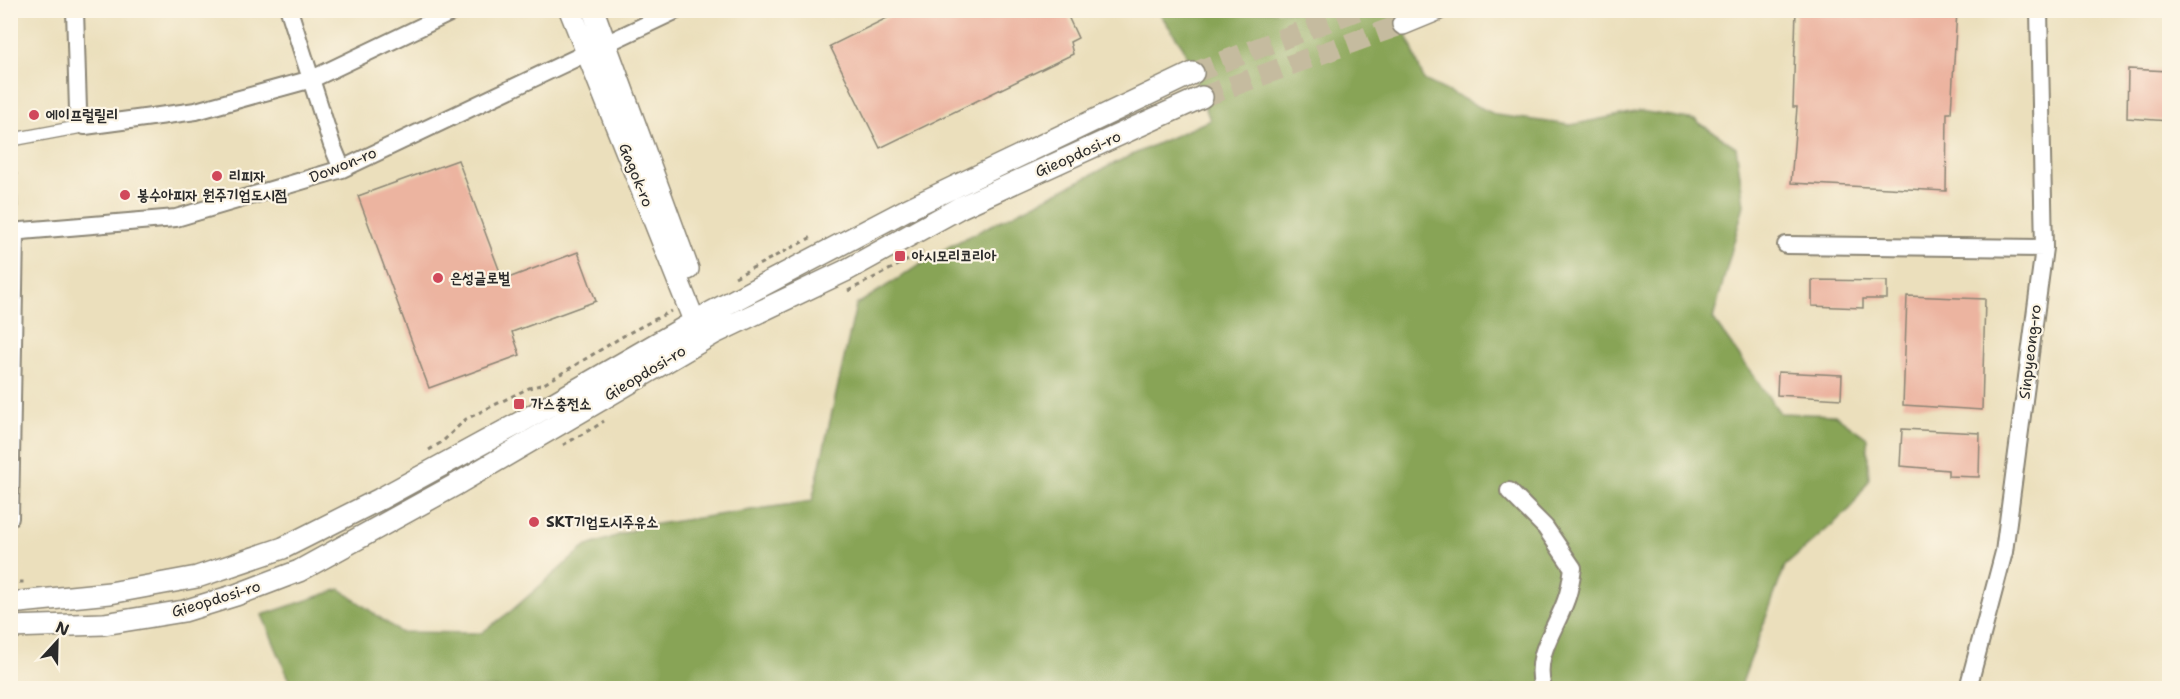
<svg xmlns="http://www.w3.org/2000/svg" width="2180" height="699" viewBox="0 0 2180 699" font-family="'Shantell Sans','Poor Story',sans-serif">
  <style>
    .forest { fill: #88a457; stroke: #5a6841; stroke-width: 1.5 }
    .building { fill: #ecb4a0 }
    .lines { fill: none; stroke-linecap: round; stroke-linejoin: round }
    .tertiary-tunnel { stroke: #c5bb9f; stroke-width: 21; stroke-dasharray: 21 10; stroke-linecap: butt }
    .pedestrian-casing { stroke: #8b8574; stroke-width: 15 }
    .minor-casing { stroke: #8b8574; stroke-width: 20 }
    .tertiary-casing { stroke: #8b8574; stroke-width: 24 }
    .path { stroke: #8b8574; stroke-width: 3; stroke-dasharray: 4.5 4.5; stroke-linecap: butt }
    .pedestrian { stroke: #fff; stroke-width: 12 }
    .minor { stroke: #fff; stroke-width: 16 }
    .tertiary { stroke: #fff; stroke-width: 21 }
    .poi-dot { fill: #d1495b; stroke: #fcf5e5; stroke-width: 2 }
    .labels { text-anchor: middle; stroke-width: 4.5; stroke-linejoin: round; paint-order: stroke }
    .poi-label { font-size: 15px; font-weight: bold; fill: #2b2b2b; stroke: #fcf5e5; text-anchor: start }
    .street-label { font-size: 15px; fill: #2b2b2b; stroke: #fcf5e5 }
  </style>
  <rect width="100%" height="100%" fill="#fcf5e5"/>
  <filter id="ink" filterUnits="userSpaceOnUse"><feTurbulence type="fractalNoise" baseFrequency=".0167" numOctaves="2"/><feDisplacementMap in="SourceGraphic" scale="12" xChannelSelector="R" yChannelSelector="G"/><feConvolveMatrix kernelMatrix="1 2 1 2 8 2 1 2 1" color-interpolation-filters="sRGB"/></filter>
  <filter id="wash" filterUnits="userSpaceOnUse"><feTurbulence type="fractalNoise" baseFrequency=".008" numOctaves="4" result="noise"/><feDisplacementMap in="SourceGraphic" scale="24" xChannelSelector="R" yChannelSelector="G"/><feGaussianBlur stdDeviation="1.35" result="paint"/><feColorMatrix in="noise" values="0 0 0 0 0 0 0 0 0 0 0 0 0 0 0 0 0 1.4 0 .05"/><feComposite in="paint" operator="in"/></filter>
  <g filter="url(#wash)">
    <rect width="100%" height="100%" fill="#ebdfbc"/>
    <path class="forest" d="M1158,11h240l26,69 72,35 75,10 69,-14 55,9 41,27 8,58 -31,114 67,94 55,2 32,23 2,42 -19,29 -65,57 -45,122h-1447l-31,-73 78,-26 60,43 81,1 30,-22 74,-64 59,-21 168,-25 44,-196 94,-59 173,-87 87,-39 -27,-73z"/>
    <g id="blocks">
      <path class="building" d="M903,10h162l13,28 -8,4 3,12 -193,94 -50,-102z
        M1796,10h161l-6,103h-4l-1,78 -155,-8 6,-76h-4z
        M2128,69l41,2v50l-42,-3z
        M458,160l45,120 75,-28 18,49 -84,31 8,23 -91,33 -71,-192z
        M1812,280l75,1v18h-24v9l-51,-2z
        M1907,296l78,3 -3,111 -79,-5z
        M1778,372l64,3 -1,24 -64,-4z
        M1902,429l78,4 -1,44 -31,-1v-6l-48,-4z"/>
    </g>
  </g>
  <g filter="url(#ink)">
    <use href="#blocks" fill-opacity="0" stroke="#8b8574" stroke-width="1.5"/>
    <g class="lines">
      <path class="tertiary-tunnel" d="M1193,73l165,-63
        M1202,97l201,-73"/>
      <defs>
        <path id="pedestrian" d="M10,140l75,-14
          M10,175l1,38"/>
        <path id="minor" d="M75,10l3,100 7,16 111,-15 116,-32 144,-69
          M289,10l43,135 10,24
          M10,232l166,-14 166,-49 335,-159
          M1786,245l258,3
          M1509,491l36,36 28,41c-2,11 -3,22 -7,32 -10,29 -33,55 -23,88
          M10,518l5,-286
          M1968,688l36,-136 40,-304 -5,-238"/>
        <path id="tertiary" d="M570,10l129,323
          M593,10l95,259
          M1403,24l34,-14
          M10,603l100,-10 87,-16 86,-29 97,-49 141,-77 185,-107 200,-105 287,-137
          M10,627l94,-3 80,-13 52,-16 63,-24 158,-87 258,-151 130,-62 116,-64 241,-110"/>
      </defs>
      <use href="#pedestrian" class="pedestrian-casing"/>
      <use href="#minor" class="minor-casing"/>
      <use href="#tertiary" class="tertiary-casing"/>
      <path class="path" d="M1453,16l14,-6
        M735,277l77,-40
        M848,291l72,-37 3,-4
        M563,445l32,-18 9,-6
        M429,450l13,-8 24,-23 63,-31 15,-4 81,-49 46,-24
        M10,582h14"/>
      <use href="#pedestrian" class="pedestrian"/>
      <use href="#minor" class="minor"/>
      <use href="#tertiary" class="tertiary"/>
    </g>
  </g>
  <g class="poi-dot">
    <circle cx="34" cy="115" r="6"/>
    <circle cx="217" cy="176" r="6"/>
    <circle cx="125" cy="195" r="6"/>
    <rect x="894" y="250" width="12" height="12" rx="3"/>
    <circle cx="438" cy="278" r="6"/>
    <rect x="513" y="398" width="12" height="12" rx="3"/>
    <circle cx="534" cy="522" r="6"/>
  </g>
  <g class="labels">
    <g class="poi-label">
      <text x="46" y="120">에이프럴릴리</text>
      <text x="229" y="181">리피자</text>
      <text x="137" y="200">봉수아피자 원주기업도시점</text>
      <text x="912" y="261">아시모리코리아</text>
      <text x="450" y="283">은성글로벌</text>
      <text x="531" y="409">가스충전소</text>
      <text x="546" y="527">SKT기업도시주유소</text>
    </g>
    <g class="street-label">
      <text transform="translate(1078 154) rotate(-24)" y="5">Gieopdosi-ro</text>
      <text transform="translate(343 165) rotate(-22)" y="5">Dowon-ro</text>
      <text transform="translate(636 175) rotate(68)" y="5">Gagok-ro</text>
      <text transform="translate(2030 352) rotate(-83)" y="5">Sinpyeong-ro</text>
      <text transform="translate(645 373) rotate(-31)" y="5">Gieopdosi-ro</text>
      <text transform="translate(216 599) rotate(-17)" y="5">Gieopdosi-ro</text>
    </g>
  </g>
  <rect width="2180" height="699" fill="none" stroke="#fcf5e5" stroke-width="36"/>
  <g transform="translate(57 642) rotate(22)" stroke="#fcf5e5" stroke-width="4.5" paint-order="stroke">
  <path d="M0-4.5L10 22L0 15L-10 22Z" fill="#2b2b2b"/>
  <text y="-9" font-size="16" font-weight="bold" text-anchor="middle" fill="#2b2b2b">N</text>
  </g>
</svg>
